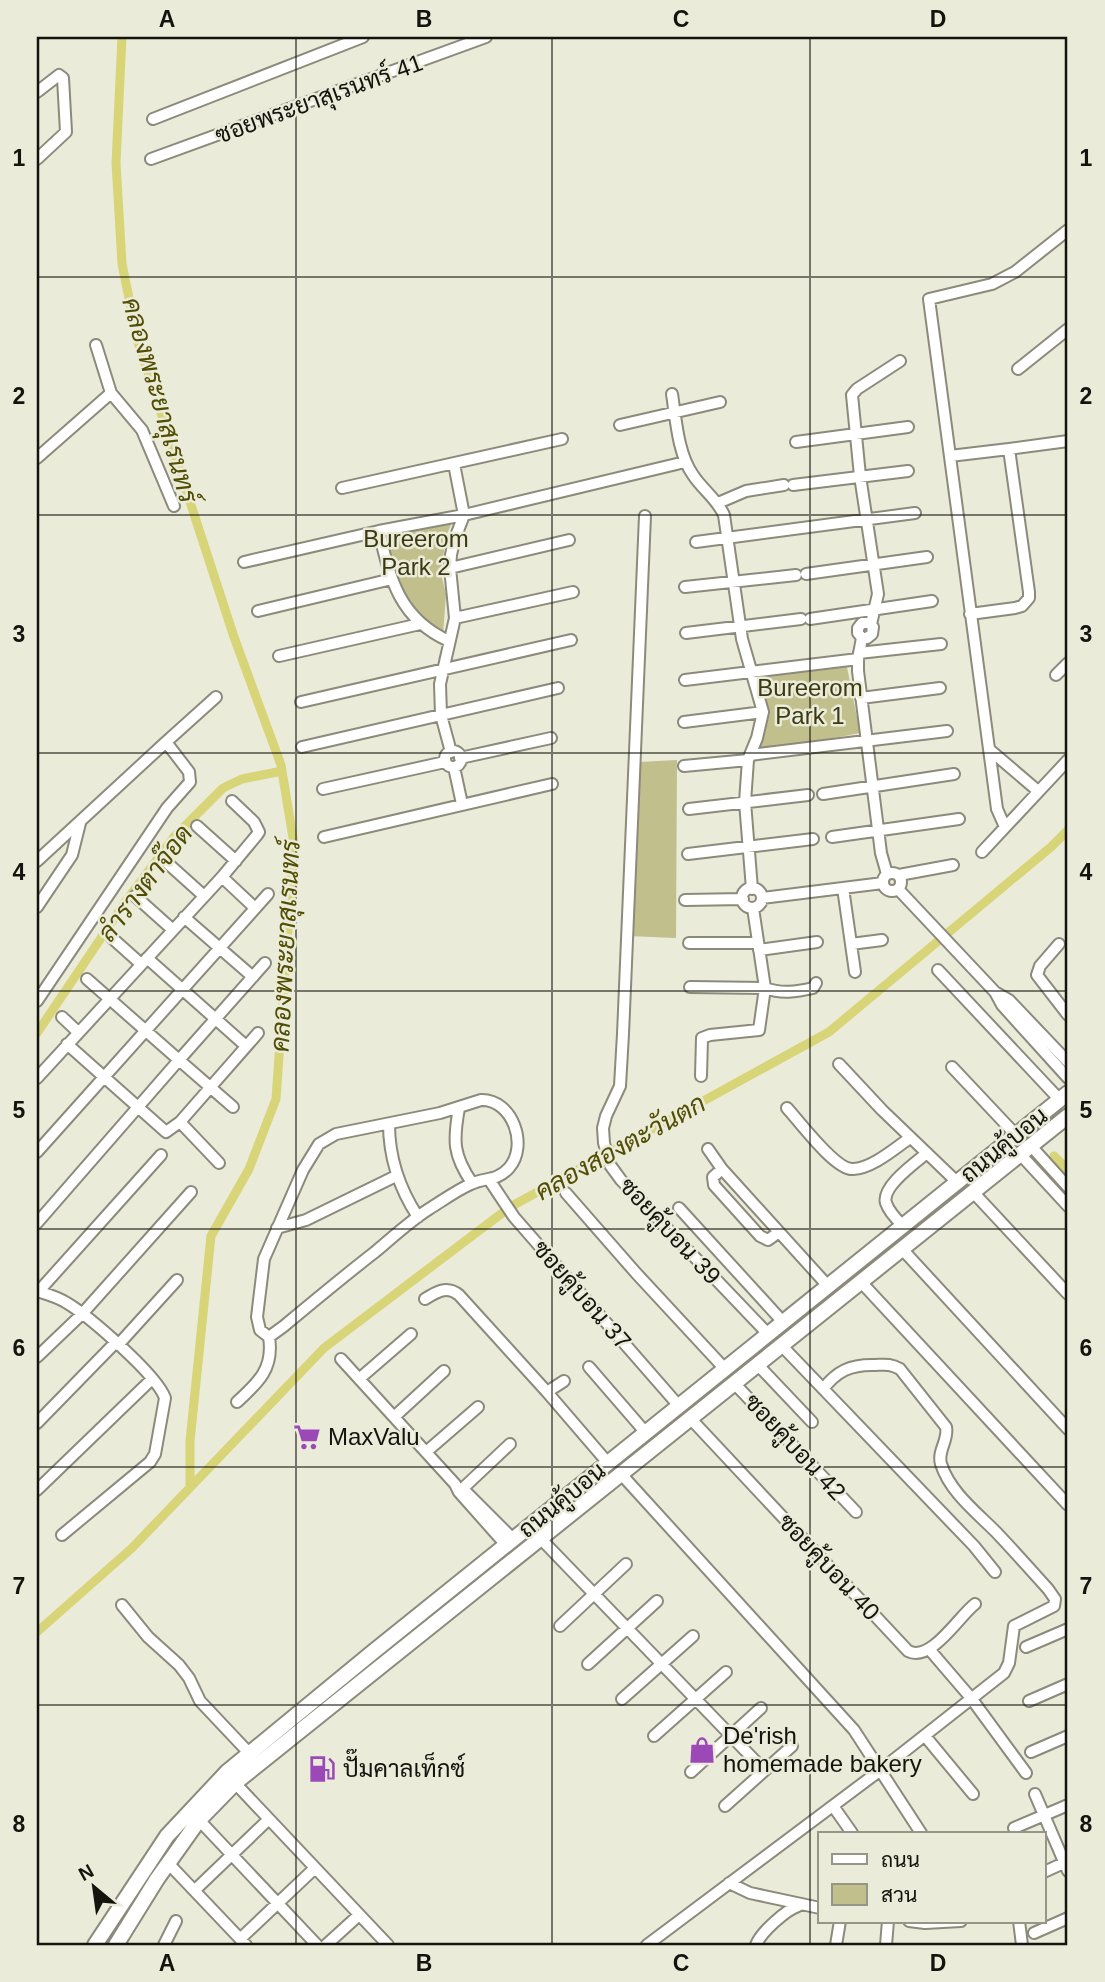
<svg xmlns="http://www.w3.org/2000/svg" width="1105" height="1982" viewBox="0 0 1105 1982" font-family="Arial,Sarabun,sans-serif">
  <style>
    .green { fill: #c1bf8b }
    .lines { fill: none; stroke-linecap: round; stroke-linejoin: round }
    .canal { stroke: #d8d478; stroke-width: 9 }
    .minor-casing { stroke: #8b8a7b; stroke-width: 14 }
    .major-casing { stroke: #8b8a7b; stroke-width: 18 }
    .minor { stroke: #fff; stroke-width: 10 }
    .major { stroke: #fff; stroke-width: 14 }
    .grid { fill: none; stroke: #14140e; stroke-width: 2; stroke-opacity: 0.55 }
    .labels { text-anchor: middle; stroke-width: 5; stroke-linejoin: round; paint-order: stroke }
    .street-label { font-size: 24px; fill: #14140e; stroke: #ebebda }
    .park-label { font-size: 24px; fill: #3a3911; stroke: #ebebda }
    .poi-label { font-size: 24px; fill: #14140e; stroke: #ebebda; text-anchor: start }
    .water-label { font-size: 26px; font-style: italic; fill: #514d02; stroke: #ebebda }
    .neatline { fill: none; stroke: #14140e; stroke-width: 2.5 }
    .grid-label { font-size: 23px; text-anchor: middle; font-weight: bold; fill: #14140e }
  </style>
  <rect width="100%" height="100%" fill="#ebebda"/>
  <path class="green" d="M446,518l5,7 -5,11 -5,38 5,20 -3,41 -20,-11 -29,-45 -10,-48z
    M845,657l15,76 -103,20 11,-43 -14,-41z
    M677,760l-1,178 -48,-2 11,-174z"/>
  <g class="lines">
    <path class="canal" d="M122,37l-6,126 6,101 16,78 96,295 47,128 13,79 -18,255 -27,70 -38,67 -21,205v46
      M37,1033l89,-132 48,-64 49,-49 19,-9 40,-8
      M1054,1156l14,14
      M37,1632l95,-84 192,-200 186,-141 319,-175 222,-185 17,-17"/>
    <defs>
      <path id="minor" d="M37,92l22,-17 4,3 3,54 -29,27
        M153,119l210,-82
        M151,159l335,-122
        M96,345l15,48 31,37 32,76
        M1018,369l50,-40
        M672,394c4,26 6,60 21,81 9,14 24,24 31,40l18,124 21,73 -6,26 -9,22 -3,42 7,87
        M620,425l100,-23
        M796,442l112,-15
        M1009,449l59,-8
        M950,456l59,-7 20,143v6l-7,8 -7,2 -45,6
        M37,458l74,-65
        M793,485l115,-14
        M342,488l220,-49
        M718,503l28,-12 38,-6
        M645,516l-22,518 -3,52 -14,30 -3,12 1,15 6,22 11,15 147,154
        M379,531c11,49 21,88 70,110
        M696,542l219,-29
        M244,562l135,-31 85,-16 -10,-51
        M450,568l119,-28
        M806,574l121,-17
        M685,587l111,-12
        M258,611l134,-32
        M455,618l118,-26
        M810,619l122,-18
        M871,624l7,-30 -18,-118 -8,-81 5,-6 43,-28
        M686,633l115,-14
        M862,638h5l5,-4 1,-7 -4,-4h-7l-4,5v5l4,5 -4,21v12l23,182 6,21
        M859,653l82,-9
        M279,656l141,-32
        M1056,675l12,-12
        M685,680l173,-21
        M861,698l79,-10
        M301,702l270,-62
        M684,722l79,-10
        M166,742l50,-45
        M302,747l256,-59
        M990,750l48,41
        M445 759a8 8 0 1 1 16 0a8 8 0 1 1-16 0Z
        M451,752l-10,-37 -1,-31 15,-66 -5,-50 1,-13 3,-14 10,-26 221,-53
        M750,755l197,-24
        M460,758l91,-20
        M684,766l64,-6
        M454,767l8,37
        M323,789l122,-27
        M823,794l131,-20
        M689,809l119,-14
        M197,826l39,35
        M1005,827l-8,-18 -68,-510 63,-15 23,-12 53,-42
        M324,837l228,-53
        M832,837l127,-18
        M982,852l86,-92
        M688,854l125,-15
        M164,860l40,36
        M37,861l129,-119 23,30 1,10 -23,26 -130,193
        M883 882a9 9 0 1 1 18 0a9 9 0 1 1-18 0Z
        M899,875l54,-10
        M222,877l33,31
        M843,888l12,84
        M742 898a10 10 0 1 1 20 0a10 10 0 1 1-20 0Z
        M898,889l97,103 7,13 66,73
        M135,896l38,34
        M762,898l121,-15
        M685,900l58,-1
        M37,907l35,-52 8,-32
        M753,908l12,80c16,6 31,4 48,0l3,-5
        M184,917l69,60
        M112,938l29,26
        M689,943h69
        M851,944l31,-4
        M1059,944l-19,22 -3,9 31,40
        M759,950l58,-8
        M147,958l99,88
        M938,970l122,130
        M87,979l92,81 86,-97
        M690,987l75,1 -6,42 -49,5 -8,3 -1,38
        M995,992l14,8 59,62
        M62,1017l16,15
        M67,1044l99,88 14,-10 78,-89
        M839,1064l43,46 75,72
        M952,1067l64,68
        M37,1078l185,-201 35,-42 2,-3 -5,-10 -22,-21
        M481,1100c31,-1 48,45 28,68 -13,14 -24,9 -38,16 -14,6 -29,17 -42,25 -19,12 -36,28 -54,43 -31,24 -61,49 -91,74l-15,11 -9,-7 -3,-13 7,-58 39,-89 16,-26 17,-10 104,-21z
        M459,1108c-6,33 -6,47 13,75
        M787,1108c12,13 49,63 66,61 20,-1 42,-21 57,-31
        M180,1122l39,41
        M389,1124c0,35 10,64 29,93
        M1031,1146l37,41
        M708,1149l14,20 106,117
        M37,1152l231,-258
        M1020,1154l48,52
        M722,1169l-9,8 1,8 46,51 8,4 11,-8
        M490,1181l24,36 165,189
        M973,1192l95,102
        M566,1193l70,80 89,96
        M679,1208l104,114
        M37,1223l142,-163 54,47
        M903,1226c-6,-6 -14,-14 -17,-23 -5,-16 29,-40 41,-50
        M277,1228l29,-8 90,-44
        M902,1249l166,180
        M861,1282l207,223
        M37,1291c10,3 21,6 30,12 23,14 90,72 98,95l-10,56 -5,8 -88,73
        M39,1291l122,-136
        M425,1299c11,-7 22,-14 34,-4l88,97 61,71
        M118,1345l59,-65
        M781,1345l193,201 21,26
        M37,1357l45,-43 109,-122
        M341,1359l114,125 4,8 47,53
        M757,1364l55,58
        M589,1367l57,66
        M359,1379l52,-45
        M734,1383l122,129
        M547,1392l17,-11
        M237,1402c22,-20 37,-34 32,-65
        M394,1417l50,-46
        M690,1418l218,233c23,12 51,-35 67,-47
        M37,1423l79,-81
        M426,1452l52,-45
        M621,1474l233,256 67,103
        M37,1490l115,-111
        M465,1491l48,48
        M459,1492l51,-48
        M541,1539l223,231
        M122,1605l26,32 31,28 10,13 11,23 50,53
        M560,1626l66,-62
        M1026,1647l42,-18
        M929,1649l42,49 55,75
        M588,1664l69,-63
        M622,1699l71,-63
        M1029,1701l39,-17
        M654,1736l72,-64
        M925,1736l48,58
        M1031,1752l37,-16
        M691,1772l70,-64
        M235,1783l153,162
        M1035,1794l33,77
        M725,1806l67,-60
        M833,1806l19,27
        M199,1820l118,125
        M1014,1828l54,-23
        M168,1863l78,82
        M1044,1872l24,-11
        M729,1883l21,10 70,15
        M195,1890l74,-71
        M909,1921l16,2 36,-2
        M1019,1921l3,24
        M1034,1933l34,-15
        M240,1939l75,-71
        M164,1945l12,-24
        M326,1945l33,-30
        M647,1945l235,-176 122,-96 5,-10 5,-37 40,-20 1,-7 -7,-10c-17,-19 -34,-38 -52,-57 -20,-20 -46,-40 -55,-68 -4,-13 8,-24 5,-37l-46,-58c-11,-6 -16,-4 -28,-4 -22,0 -35,6 -49,24
        M756,1945c5,-13 30,-35 42,-39
        M836,1945l4,-24
        M886,1945l2,-24"/>
      <path id="major" d="M95,1945l72,-109 60,-64 146,-120 695,-559
        M116,1945l41,-66 42,-59 36,-37 833,-667"/>
    </defs>
    <use href="#minor" class="minor-casing"/>
    <use href="#major" class="major-casing"/>
    <use href="#minor" class="minor"/>
    <use href="#major" class="major"/>
  </g>
  <path class="grid" d="M296,37v1908M552,37v1908M810,37v1908M37,277h1031M37,515h1031M37,753h1031M37,991h1031M37,1229h1031M37,1467h1031M37,1705h1031"/>
  <defs>
    <symbol id="supermarket-bare" viewBox="-9 -9 18 18"><path d="M-6-5.5h2.5l.6 2H6L4.5 2H-2.5L-4.4-4H-6ZM-1.5 3.2a1.3 1.3 0 1 0 .1 0ZM3 3.2a1.3 1.3 0 1 0 .1 0Z" fill="#9c49b8" stroke="#ebebda" stroke-width="2.5" paint-order="stroke"/></symbol>
    <symbol id="shop-bare" viewBox="-9 -9 18 18"><path d="M-5-2.5h2.3a2.7 3.5 0 0 1 5.4 0H5L5.5 6h-11ZM-1.5-2.5h3a1.5 2.3 0 0 0-3 0Z" fill="#9c49b8" stroke="#ebebda" stroke-width="2.5" paint-order="stroke"/></symbol>
    <symbol id="fuel-bare" viewBox="-9 -9 18 18"><path d="M-5.5-6h7V0h2V4h1.3V-2.5L3-4.5l.8-.8L6-3V5H2.5V1h-1V6h-7ZM-4.2-4.7v3.2H.2V-4.7Z" fill="#9c49b8" stroke="#ebebda" stroke-width="2.5" paint-order="stroke"/></symbol>
  </defs>
  <g fill-rule="evenodd">
    <use href="#supermarket-bare" x="288" y="1418" width="38" height="38"/>
    <use href="#shop-bare" x="683" y="1731" width="38" height="38"/>
    <use href="#fuel-bare" x="303" y="1750" width="38" height="38"/>
  </g>
  <g class="labels">
    <g class="street-label">
      <text transform="translate(319 99) rotate(-20)" y="8">ซอยพระยาสุเรนทร์ 41</text>
      <text transform="translate(1004 1145) rotate(-39)" y="8">ถนนคู้บอน</text>
      <text transform="translate(670 1231) rotate(47)" y="8">ซอยคู้บอน 39</text>
      <text transform="translate(582 1295) rotate(49)" y="8">ซอยคู้บอน 37</text>
      <text transform="translate(795 1447) rotate(47)" y="8">ซอยคู้บอน 42</text>
      <text transform="translate(562 1500) rotate(-39)" y="8">ถนนคู้บอน</text>
      <text transform="translate(829 1567) rotate(47)" y="8">ซอยคู้บอน 40</text>
    </g>
    <g class="park-label">
      <text x="416" y="547">Bureerom<tspan x="416" dy="28">Park 2</tspan></text>
      <text x="810" y="696">Bureerom<tspan x="810" dy="28">Park 1</tspan></text>
    </g>
    <g class="poi-label">
      <text x="328" y="1445">MaxValu</text>
      <text x="723" y="1744">De'rish<tspan x="723" dy="28">homemade bakery</tspan></text>
      <text x="343" y="1777">ปั๊มคาลเท็กซ์</text>
    </g>
    <g class="water-label">
      <text transform="translate(160 400) rotate(74)" y="9">คลองพระยาสุเรนทร์</text>
      <text transform="translate(145 883) rotate(-53)" y="9">ลำรางตาจ๊อด</text>
      <text transform="translate(285 946) rotate(-87)" y="9">คลองพระยาสุเรนทร์</text>
      <text transform="translate(620 1147) rotate(-29)" y="9">คลองสองตะวันตก</text>
    </g>
  </g>
  <rect width="1105" height="1982" fill="none" stroke="#ebebda" stroke-width="77"/>
  <rect x="818" y="1832" width="228" height="91" fill="#ebebda" stroke="#959588" stroke-width="2"/>
  <rect x="832" y="1854" width="35" height="10" fill="#ffffff" stroke="#959588" stroke-width="2"/>
  <text x="881" y="1867" font-size="21" fill="#14140e">ถนน</text>
  <rect x="832" y="1884" width="35" height="21" fill="#c1bf8b" stroke="#959588" stroke-width="2"/>
  <text x="881" y="1902" font-size="21" fill="#14140e">สวน</text>
  <g transform="translate(94 1887) rotate(331)" stroke="#ebebda" stroke-width="5" paint-order="stroke">
  <path d="M0-5L12 26L0 18L-12 26Z" fill="#14140e"/>
  <text y="-10" font-size="19" font-weight="bold" text-anchor="middle" fill="#14140e">N</text>
  </g>
  <rect x="38" y="38" width="1028" height="1906" class="neatline"/>
  <g class="grid-label">
    <text x="167" y="27">A</text>
    <text x="424" y="27">B</text>
    <text x="681" y="27">C</text>
    <text x="938" y="27">D</text>
    <text x="19" y="166">1</text>
    <text x="1086" y="166">1</text>
    <text x="19" y="404">2</text>
    <text x="1086" y="404">2</text>
    <text x="19" y="642">3</text>
    <text x="1086" y="642">3</text>
    <text x="19" y="880">4</text>
    <text x="1086" y="880">4</text>
    <text x="19" y="1118">5</text>
    <text x="1086" y="1118">5</text>
    <text x="19" y="1356">6</text>
    <text x="1086" y="1356">6</text>
    <text x="19" y="1594">7</text>
    <text x="1086" y="1594">7</text>
    <text x="19" y="1832">8</text>
    <text x="1086" y="1832">8</text>
    <text x="167" y="1971">A</text>
    <text x="424" y="1971">B</text>
    <text x="681" y="1971">C</text>
    <text x="938" y="1971">D</text>
  </g>
</svg>
